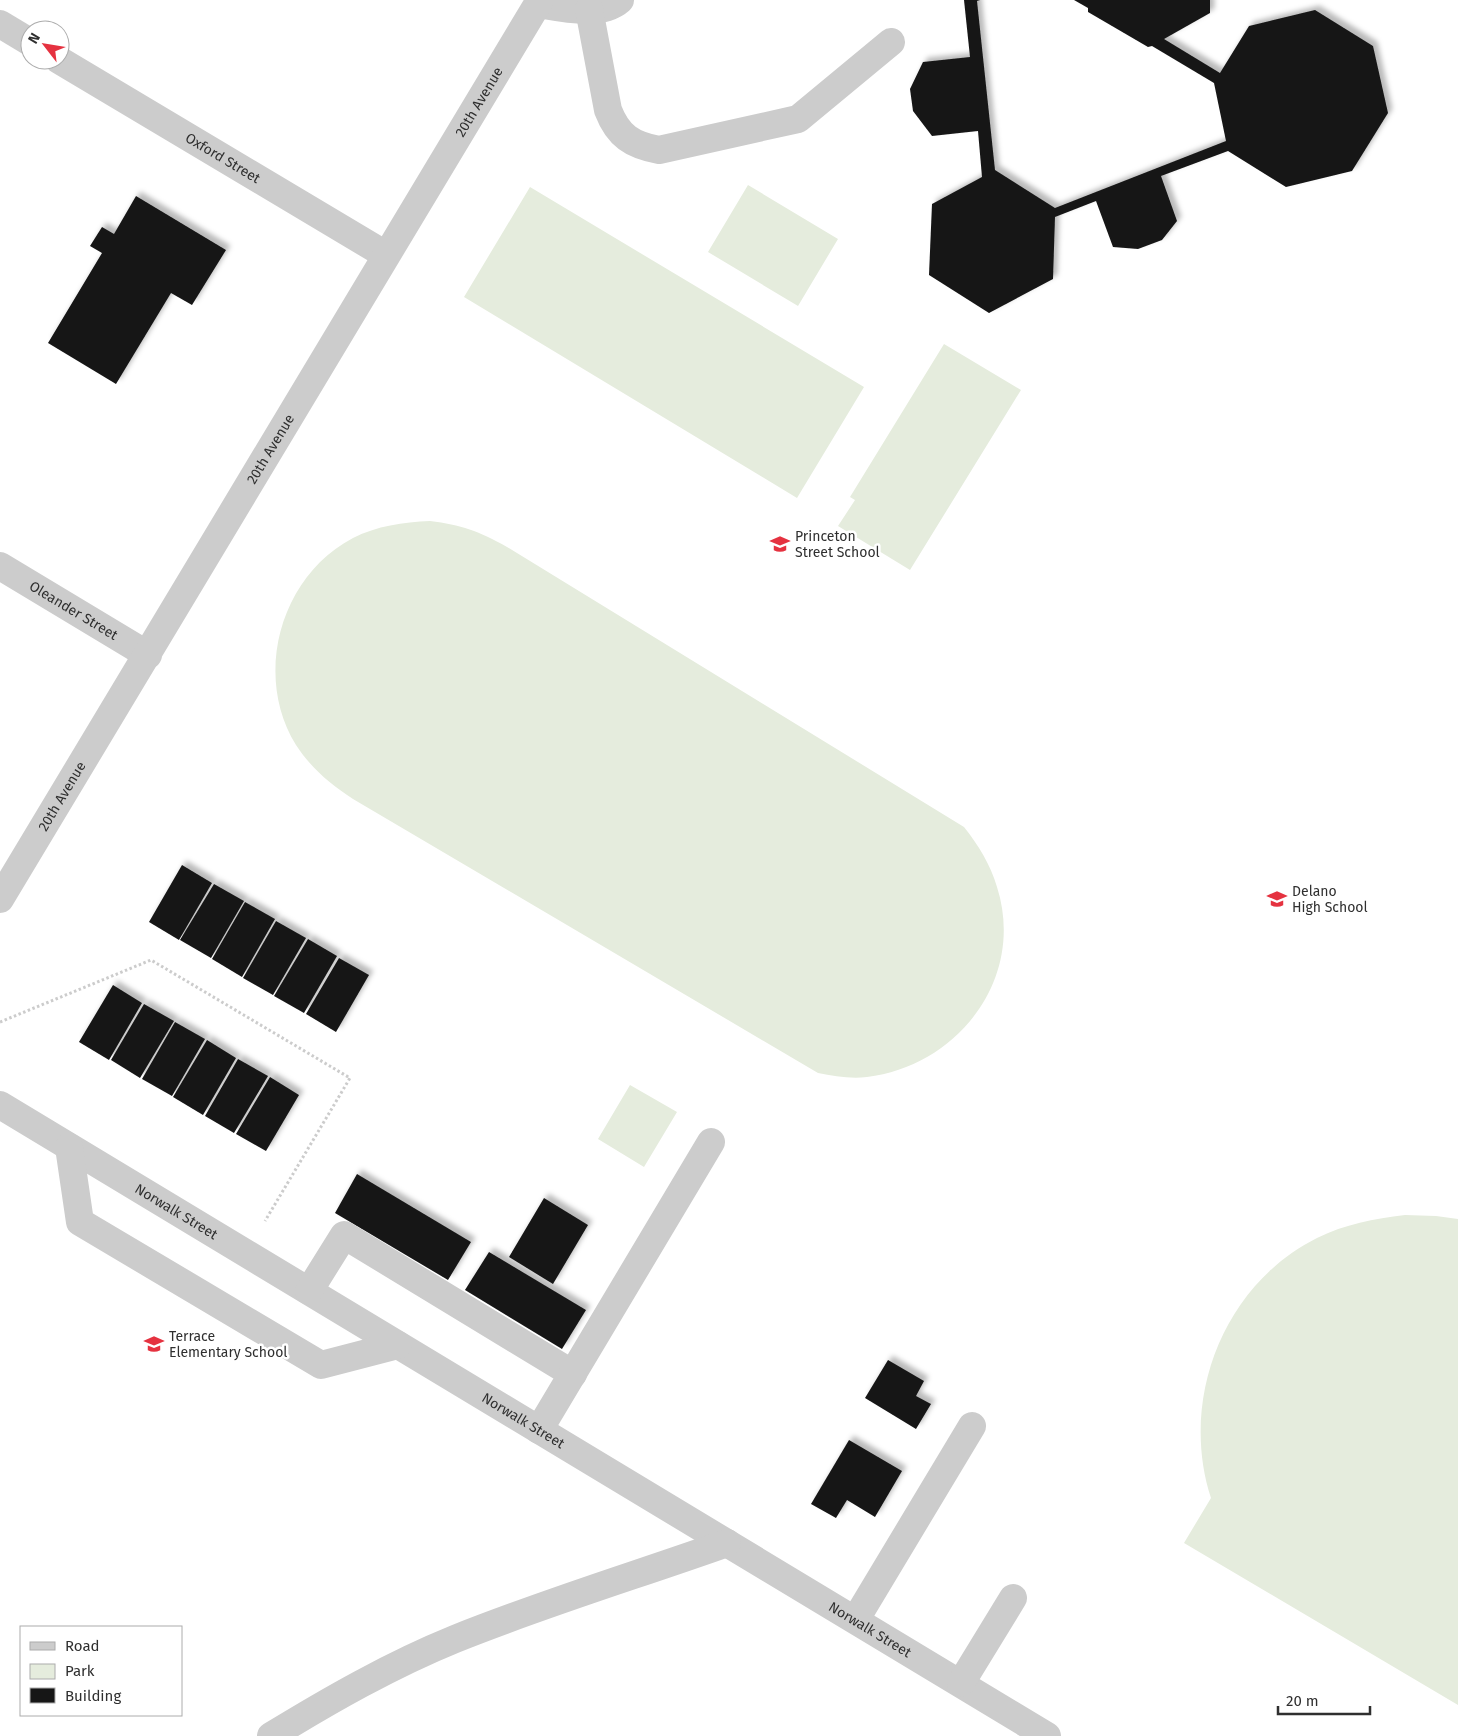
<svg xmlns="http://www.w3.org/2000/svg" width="1458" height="1736" viewBox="0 0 1458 1736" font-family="'Fira Sans',sans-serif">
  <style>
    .green { fill: #e5ecdd }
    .building { fill: #161616; filter: url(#shadow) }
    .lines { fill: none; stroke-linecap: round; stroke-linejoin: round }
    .path { stroke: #ccc; stroke-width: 3; stroke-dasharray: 2.5 2.5; stroke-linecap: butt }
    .minor { stroke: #ccc; stroke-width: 28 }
    .labels { text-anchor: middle; stroke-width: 5; stroke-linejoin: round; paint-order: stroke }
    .street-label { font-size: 14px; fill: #2f2f2f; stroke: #fff }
    .poi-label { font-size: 14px; fill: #2f2f2f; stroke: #fff; text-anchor: start }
  </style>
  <defs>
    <filter id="shadow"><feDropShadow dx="4.5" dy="-4.5" stdDeviation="2.5" flood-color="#0004"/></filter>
  </defs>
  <rect width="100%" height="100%" fill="#fff"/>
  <path class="green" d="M748,185l90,54 -40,67 -90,-54z
    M530,187l334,200 -67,111 -333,-201z
    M944,344l77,46 -111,180 -72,-44 17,-26 -5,-3z
    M430,521c31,4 49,10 77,26l457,280c15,19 26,37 33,60 29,91 -39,179 -130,190 -17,2 -33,-1 -49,-4l-465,-274c-23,-15 -42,-31 -57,-54 -43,-69 -16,-169 57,-207 24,-12 50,-16 77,-17z
    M630,1085l47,27 -33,55 -46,-28z
    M1405,1215l31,1 22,3v486l-274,-162 27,-45c-32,-98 12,-213 106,-260 28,-14 57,-19 88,-23z"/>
  <path class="building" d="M964,0h16l-3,1 18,169 60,38 171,-67 -12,-58 -62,-37 -4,1 -60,-35v-4l-14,-8h136v13l-46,26 56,34 29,-47 66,-16 58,36 15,67 -36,58 -66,16 -58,-36 -67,25 16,45 -15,19 -24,9 -25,-2 -17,-46 -41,16 -2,62 -64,34 -60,-38 3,-71 50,-27 -4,-46 -46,5 -19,-25 -3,-22 13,-27 47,-5z
    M136,196l90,54 -34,55 -21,-12 -55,91 -68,-41 54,-90 -12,-7 12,-19 12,7z
    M182,865l30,18 -33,57 -30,-18z
    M214,884l30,17 -33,57 -31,-18z
    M245,902l30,17 -33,58 -30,-18z
    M276,921l30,17 -33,57 -30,-17z
    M308,939l29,17 -33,57 -30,-17z
    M339,958l30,17 -33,57 -30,-18z
    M113,985l29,18 -33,57 -30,-18z
    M144,1004l30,17 -34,57 -29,-18z
    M175,1022l30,17 -33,57 -30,-17z
    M207,1040l29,18 -33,57 -30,-18z
    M238,1059l30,17 -34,57 -29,-17z
    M270,1077l29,18 -33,56 -30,-17z
    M357,1174l114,68 -23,38 -113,-67z
    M544,1198l44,27 -35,59 -44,-27z
    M489,1252l97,58 -24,39 -97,-59z
    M888,1360l36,21 -8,15 15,8 -15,25 -51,-31z
    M849,1440l53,31 -27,46 -28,-17 -11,18 -25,-14z"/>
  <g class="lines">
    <path class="path" d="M0,1022l151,-62 199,118 -85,143"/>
    <g class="minor">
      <path d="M538,4c24,4 63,13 82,-4"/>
      <path d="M589,9l19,101c10,26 24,35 51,40l139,-31 93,-77"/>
      <path d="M0,24l30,18"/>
      <path id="s1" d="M59,60l327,195"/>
      <path id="s2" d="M0,566l148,89"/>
      <path id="s3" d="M0,899l540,-899"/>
      <path id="s4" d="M0,1105l1047,631"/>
      <path d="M69,1147l11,75 241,143 77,-20"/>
      <path d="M309,1291l35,-56 229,139"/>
      <path d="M539,1430l172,-288"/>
      <path d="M856,1619l116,-193"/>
      <path d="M961,1683l52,-85"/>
      <path d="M271,1736c59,-36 120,-71 184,-97 89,-36 182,-64 272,-96"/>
    </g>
  </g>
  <defs>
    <symbol id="school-bare" viewBox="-9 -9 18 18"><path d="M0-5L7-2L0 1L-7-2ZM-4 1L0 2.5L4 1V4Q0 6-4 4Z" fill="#e53240" stroke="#fff" stroke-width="2.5" paint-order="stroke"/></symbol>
  </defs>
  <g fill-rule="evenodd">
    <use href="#school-bare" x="766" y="530" width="28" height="28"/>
    <use href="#school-bare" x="1263" y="885" width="28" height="28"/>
    <use href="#school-bare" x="140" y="1330" width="28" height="28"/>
  </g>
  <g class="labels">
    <g class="street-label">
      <text dy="5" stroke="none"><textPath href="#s3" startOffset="930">20th Avenue</textPath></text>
      <text dy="5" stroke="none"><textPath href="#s1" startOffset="191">Oxford Street</textPath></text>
      <text dy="5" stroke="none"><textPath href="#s3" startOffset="525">20th Avenue</textPath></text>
      <text dy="5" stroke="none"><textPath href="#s2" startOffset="86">Oleander Street</textPath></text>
      <text dy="5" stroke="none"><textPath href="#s3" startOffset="120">20th Avenue</textPath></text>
      <text dy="5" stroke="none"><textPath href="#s4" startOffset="206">Norwalk Street</textPath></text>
      <text dy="5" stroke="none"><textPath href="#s4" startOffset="611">Norwalk Street</textPath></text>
      <text dy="5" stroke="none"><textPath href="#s4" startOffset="1016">Norwalk Street</textPath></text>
    </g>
    <g class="poi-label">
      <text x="795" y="541">Princeton<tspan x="795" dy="16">Street School</tspan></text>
      <text x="1292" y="896">Delano<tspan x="1292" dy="16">High School</tspan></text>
      <text x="169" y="1341">Terrace<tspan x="169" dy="16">Elementary School</tspan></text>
    </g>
  </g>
  <rect x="20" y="1626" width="162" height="90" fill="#ffffff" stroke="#acacac"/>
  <rect x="30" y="1642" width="25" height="8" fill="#cccccc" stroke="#acacac"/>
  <text x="65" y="1651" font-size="15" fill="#2f2f2f">Road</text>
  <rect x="30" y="1664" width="25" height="15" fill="#e5ecdd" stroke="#acacac"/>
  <text x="65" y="1676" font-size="15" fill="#2f2f2f">Park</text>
  <rect x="30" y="1688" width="25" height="15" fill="#161616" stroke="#acacac"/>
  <text x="65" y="1701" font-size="15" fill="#2f2f2f">Building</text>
  <g transform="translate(45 45) rotate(301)"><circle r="24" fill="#ffffff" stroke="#acacac"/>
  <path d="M0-4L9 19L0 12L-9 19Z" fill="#e53240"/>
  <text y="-8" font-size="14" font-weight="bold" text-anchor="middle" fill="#2f2f2f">N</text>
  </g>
  <path d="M1278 1706v8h92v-8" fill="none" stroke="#2f2f2f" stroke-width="2.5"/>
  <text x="1286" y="1706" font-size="15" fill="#2f2f2f" stroke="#ffffff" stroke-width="4" paint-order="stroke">20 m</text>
</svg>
